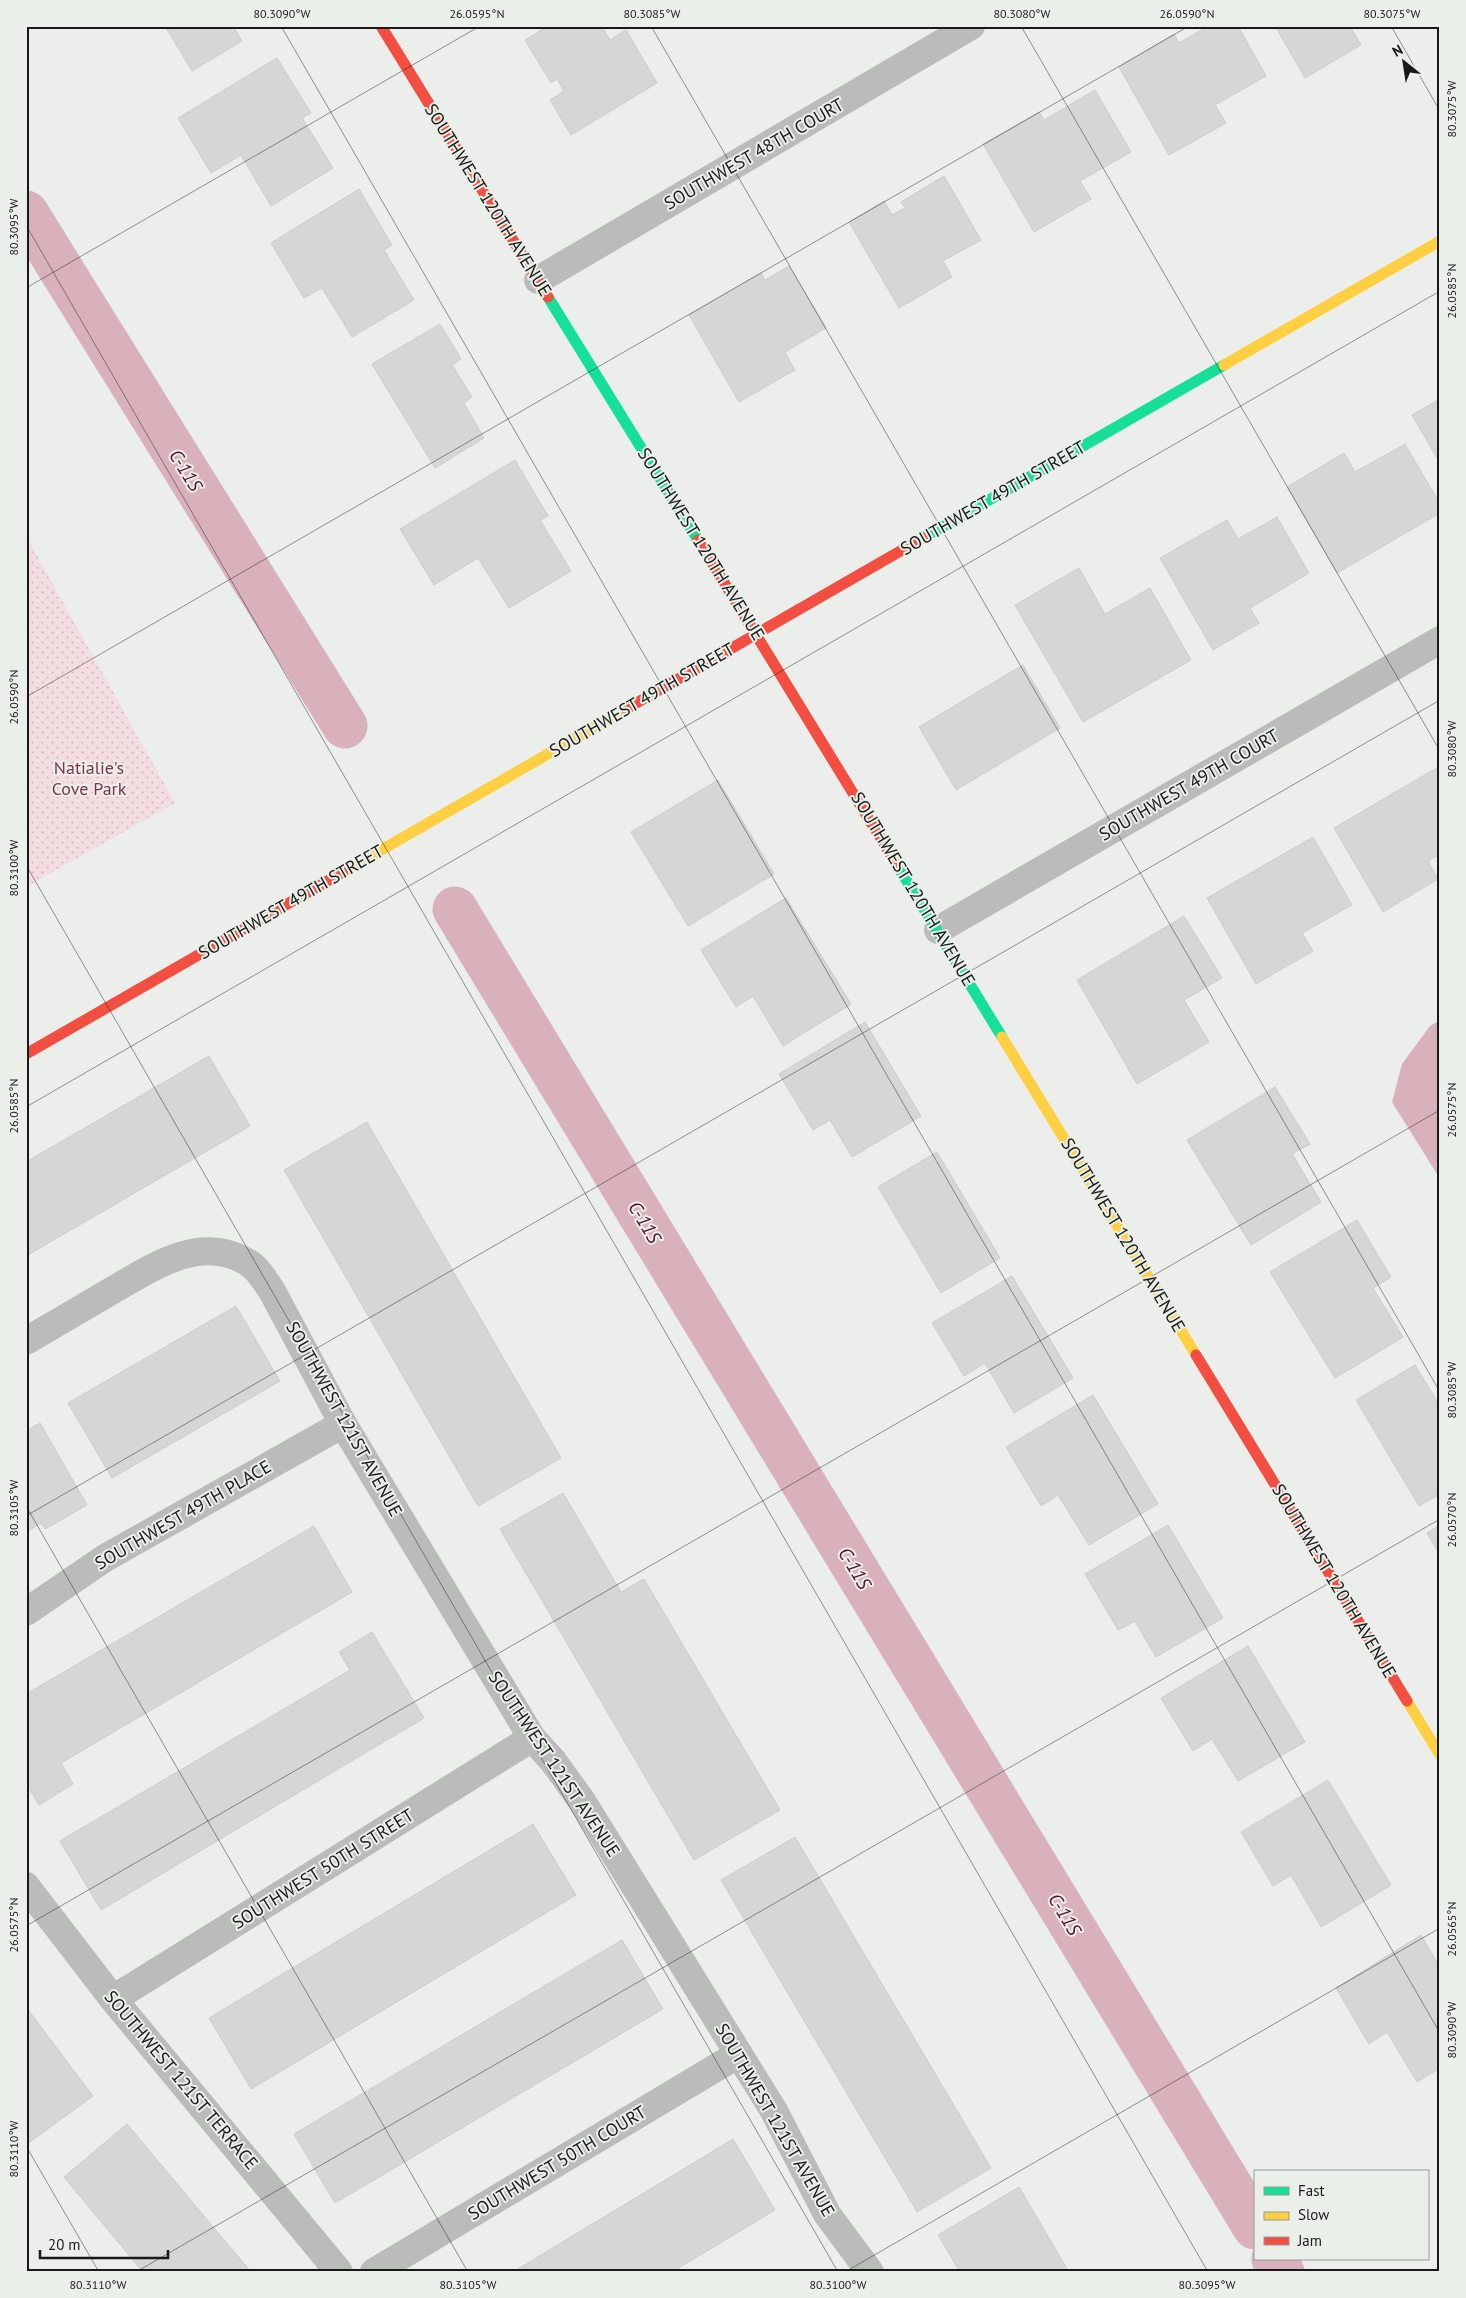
<svg xmlns="http://www.w3.org/2000/svg" width="1466" height="2298" viewBox="0 0 1466 2298" font-family="'PT Sans',sans-serif">
  <style>
    .park { fill: url(#park-dots) }
    .water { fill: #d9b1ba }
    .lines { fill: none; stroke-linecap: round; stroke-linejoin: round }
    .canal { stroke: #d9b1ba; stroke-width: 45 }
    .building { fill: #d4d7d4; stroke: #cbcdca }
    .street { stroke: #babbba; stroke-width: 28 }
    .fast { stroke: #16e098; stroke-width: 11 }
    .slow { stroke: #ffcf43; stroke-width: 11 }
    .jam { stroke: #f24e42; stroke-width: 11 }
    .ticks { fill: none; stroke: #181a18; stroke-width: 1; stroke-opacity: 0.45 }
    .labels { text-anchor: middle; stroke-width: 4; stroke-linejoin: round; paint-order: stroke }
    .street-label { font-size: 18px; fill: #181a18; stroke: #eaefe9 }
    .park-label { font-size: 18px; fill: #7d354b; stroke: #eaefe9 }
    .water-label { font-size: 19px; font-style: italic; fill: #57132c; stroke: #eaefe9 }
    .neatline { fill: none; stroke: #181a18; stroke-width: 2 }
    .ticks-label { font-size: 12px; text-anchor: middle; fill: #181a18 }
  </style>
  <defs>
    <pattern id="park-dots" width="8" height="8" patternUnits="userSpaceOnUse" patternTransform="scale(1.25)"><rect width="8" height="8" fill="#f3dde1"/><path d="M2 2h.1M6 6h.1" fill="none" stroke="#d0bdc0" stroke-width="1.8" stroke-linecap="round"/></pattern>
  </defs>
  <rect width="100%" height="100%" fill="#ebeeea"/>
  <path class="park" d="M26,536l149,267 -149,84z"/>
  <path class="water" d="M1440,1020v159l-48,-77 10,-38 28,-38z"/>
  <g class="lines">
    <path class="canal" d="M26,213l319,513
      M455,909l800,1318
      M1274,2259l8,13"/>
  </g>
  <path class="building" d="M165,26h68l9,15 -50,30z
    M548,26h54l8,14 16,-10 31,53 -86,52 -21,-35 14,-9 -7,-12 -6,4 -26,-43z
    M1209,26h29l28,50 -51,29 11,18 -57,32 -50,-88 55,-33 5,9z
    M1275,26h78l-2,2 10,17 -56,33z
    M277,58l34,55 -9,5 31,50 -62,38 -30,-51 -30,18 -33,-55z
    M1095,90l36,62 -51,29 11,18 -57,33 -51,-88 56,-32 5,8z
    M944,176l37,64 -38,21 9,16 -53,31 -50,-86 35,-21 8,14 13,-7 -4,-6z
    M359,189l33,56 -8,5 30,50 -62,37 -30,-49 -18,10 -33,-55z
    M789,266l37,62 -41,24 10,18 -56,32 -50,-87 72,-42 4,7z
    M440,324l21,35 -9,6 20,32 -8,6 20,35 -49,30 -63,-104z
    M1440,399v64l-28,-48z
    M1405,444l35,60v9l-103,60 -50,-86 57,-34 11,19z
    M515,460l33,56 -8,4 31,51 -62,37 -31,-50 -44,27 -34,-56z
    M1277,517l32,56 -59,35 9,15 -46,27 -53,-92 67,-38 11,19z
    M1079,568l26,46 45,-26 41,72 -108,62 -68,-117z
    M1023,665l37,63 -104,62 -37,-63z
    M1440,766v88l-12,7 10,18 -55,33 -49,-84z
    M718,780l56,94 -86,52 -57,-94z
    M1313,837l39,68 -50,28 11,18 -57,33 -49,-86z
    M786,898l65,106 -68,42 -30,-50 -17,11 -35,-57z
    M1184,916l38,62 -38,22 25,42 -72,42 -60,-104z
    M865,1022l56,94 -69,41 -22,-37 -17,10 -34,-56z
    M209,1056l41,70 -224,130v-94z
    M1275,1087l35,57 -18,10 29,48 -70,43 -64,-105z
    M367,1122l194,336 -83,48 -194,-336z
    M937,1152l63,106 -59,35 -63,-106z
    M1357,1220l34,57 -18,11 30,49 -68,41 -65,-106z
    M1012,1276l61,102 -59,35 -29,-50 -21,13 -32,-53z
    M236,1306l44,75 -168,97 -44,-75z
    M1415,1365l25,41v88l-21,12 -63,-106z
    M1093,1395l65,109 -69,41 -31,-50 -17,11 -35,-59z
    M40,1423l47,82 -42,24 -4,-6 -15,9v-101z
    M563,1493l58,99 23,-13 136,231 -86,50 -194,-331z
    M1168,1525l55,93 -67,39 -21,-36 -17,9 -33,-56z
    M1440,1525v30l-13,-22z
    M314,1526l38,66 -291,171 12,21 -34,21 -13,-22v-89z
    M372,1632l52,86 -323,192 -41,-69 290,-171 -11,-18z
    M1248,1646l57,96 -67,39 -26,-42 -19,12 -32,-53z
    M1328,1780l63,105 -70,42 -30,-52 -18,11 -32,-54z
    M533,1824l43,71 -325,194 -42,-71z
    M795,1837l196,331 -74,44 -196,-332z
    M1421,1935l19,32v101l-23,14 -30,-50 -18,12 -33,-56z
    M622,1940l41,69 -328,194 -41,-69z
    M26,2007l67,89 -66,48 -1,-1z
    M127,2124l124,148h-108l-79,-95z
    M733,2139l42,71 -103,62h-159z
    M1019,2187l50,85h-109l-22,-37z"/>
  <g class="lines">
    <path class="street" d="M538,280l433,-254
      M938,930l502,-290
      M26,1341c29,-17 58,-34 87,-51 40,-23 87,-56 134,-28 11,6 18,19 25,29l71,133 189,314 21,23 29,40 192,310 53,103 43,58
      M26,1612l79,-54 238,-134
      M26,1886l87,113 226,273
      M113,1999l419,-261
      M374,2272l365,-218"/>
    <path class="fast" d="M548,297l150,243
      M923,538l301,-173
      M897,865l105,172"/>
    <path class="slow" d="M1224,365l216,-124
      M343,872l283,-163
      M1002,1037l194,318
      M1407,1701l33,54"/>
    <path class="jam" d="M381,26l167,271
      M698,540l199,325
      M626,709l297,-171
      M26,1054l317,-182
      M1196,1355l211,346"/>
  </g>
  <path class="ticks" d="M281,26l1159,2007M651,26l789,1366M1021,26l419,725M1391,26l49,85M26,225l1182,2047M26,288l454,-262M26,697l1163,-671M26,865l812,1407M26,1107l1414,-816M26,1506l442,766M26,1516l1414,-816M26,1926l1414,-816M26,2146l73,126M136,2272l1304,-753M845,2272l595,-344"/>
  <g class="labels">
    <g class="street-label">
      <text transform="translate(754 154) rotate(-30)" y="6">SOUTHWEST 48TH COURT</text>
      <text transform="translate(488 200) rotate(58)" y="6">SOUTHWEST 120TH AVENUE</text>
      <text transform="translate(993 498) rotate(-30)" y="6">SOUTHWEST 49TH STREET</text>
      <text transform="translate(701 544) rotate(58)" y="6">SOUTHWEST 120TH AVENUE</text>
      <text transform="translate(642 700) rotate(-30)" y="6">SOUTHWEST 49TH STREET</text>
      <text transform="translate(1189 785) rotate(-30)" y="6">SOUTHWEST 49TH COURT</text>
      <text transform="translate(913 889) rotate(59)" y="6">SOUTHWEST 120TH AVENUE</text>
      <text transform="translate(291 902) rotate(-30)" y="6">SOUTHWEST 49TH STREET</text>
      <text transform="translate(1123 1235) rotate(59)" y="6">SOUTHWEST 120TH AVENUE</text>
      <text transform="translate(344 1419) rotate(61)" y="6">SOUTHWEST 121ST AVENUE</text>
      <text transform="translate(183 1515) rotate(-30)" y="6">SOUTHWEST 49TH PLACE</text>
      <text transform="translate(1334 1581) rotate(59)" y="6">SOUTHWEST 120TH AVENUE</text>
      <text transform="translate(554 1764) rotate(56)" y="6">SOUTHWEST 121ST AVENUE</text>
      <text transform="translate(323 1869) rotate(-32)" y="6">SOUTHWEST 50TH STREET</text>
      <text transform="translate(181 2080) rotate(50)" y="6">SOUTHWEST 121ST TERRACE</text>
      <text transform="translate(775 2120) rotate(60)" y="6">SOUTHWEST 121ST AVENUE</text>
      <text transform="translate(557 2163) rotate(-31)" y="6">SOUTHWEST 50TH COURT</text>
    </g>
    <g class="park-label">
      <text x="89" y="774">Natialie's<tspan x="89" dy="21">Cove Park</tspan></text>
    </g>
    <g class="water-label">
      <text transform="translate(186 470) rotate(58)" y="7">C-11S</text>
      <text transform="translate(645 1222) rotate(59)" y="7">C-11S</text>
      <text transform="translate(855 1568) rotate(59)" y="7">C-11S</text>
      <text transform="translate(1065 1914) rotate(59)" y="7">C-11S</text>
    </g>
  </g>
  <rect width="1466" height="2298" fill="none" stroke="#eaefe9" stroke-width="55"/>
  <rect x="1254" y="2170" width="175" height="90" fill="#eaefe9" stroke="#969a95"/>
  <rect x="1264" y="2187" width="25" height="8" fill="#16e098" stroke="#969a95"/>
  <text x="1298" y="2196" font-size="15" fill="#181a18">Fast</text>
  <rect x="1264" y="2212" width="25" height="8" fill="#ffcf43" stroke="#969a95"/>
  <text x="1298" y="2220" font-size="15" fill="#181a18">Slow</text>
  <rect x="1264" y="2237" width="25" height="8" fill="#f24e42" stroke="#969a95"/>
  <text x="1298" y="2246" font-size="15" fill="#181a18">Jam</text>
  <g transform="translate(1404 62) rotate(330)" stroke="#eaefe9" stroke-width="4" paint-order="stroke">
  <path d="M0-4L9 19L0 12L-9 19Z" fill="#181a18"/>
  <text y="-8" font-size="14" font-weight="bold" text-anchor="middle" fill="#181a18">N</text>
  </g>
  <path d="M40 2250v8h128v-8" fill="none" stroke="#181a18" stroke-width="2.5"/>
  <text x="48" y="2250" font-size="15" fill="#181a18" stroke="#eaefe9" stroke-width="4" paint-order="stroke">20 m</text>
  <rect x="28" y="28" width="1410" height="2242" class="neatline"/>
  <g class="ticks-label">
    <text x="282" y="18">80.3090°W</text>
    <text x="477" y="18">26.0595°N</text>
    <text x="652" y="18">80.3085°W</text>
    <text x="1022" y="18">80.3080°W</text>
    <text x="1187" y="18">26.0590°N</text>
    <text x="1392" y="18">80.3075°W</text>
    <text transform="translate(1452 109) rotate(-90)" y="4">80.3075°W</text>
    <text transform="translate(14 227) rotate(-90)" y="4">80.3095°W</text>
    <text transform="translate(1452 291) rotate(-90)" y="4">26.0585°N</text>
    <text transform="translate(14 697) rotate(-90)" y="4">26.0590°N</text>
    <text transform="translate(1452 749) rotate(-90)" y="4">80.3080°W</text>
    <text transform="translate(14 868) rotate(-90)" y="4">80.3100°W</text>
    <text transform="translate(14 1106) rotate(-90)" y="4">26.0585°N</text>
    <text transform="translate(1452 1110) rotate(-90)" y="4">26.0575°N</text>
    <text transform="translate(1452 1390) rotate(-90)" y="4">80.3085°W</text>
    <text transform="translate(14 1508) rotate(-90)" y="4">80.3105°W</text>
    <text transform="translate(1452 1520) rotate(-90)" y="4">26.0570°N</text>
    <text transform="translate(14 1925) rotate(-90)" y="4">26.0575°N</text>
    <text transform="translate(1452 1929) rotate(-90)" y="4">26.0565°N</text>
    <text transform="translate(1452 2030) rotate(-90)" y="4">80.3090°W</text>
    <text transform="translate(14 2149) rotate(-90)" y="4">80.3110°W</text>
    <text x="98" y="2289">80.3110°W</text>
    <text x="468" y="2289">80.3105°W</text>
    <text x="838" y="2289">80.3100°W</text>
    <text x="1207" y="2289">80.3095°W</text>
  </g>
</svg>
